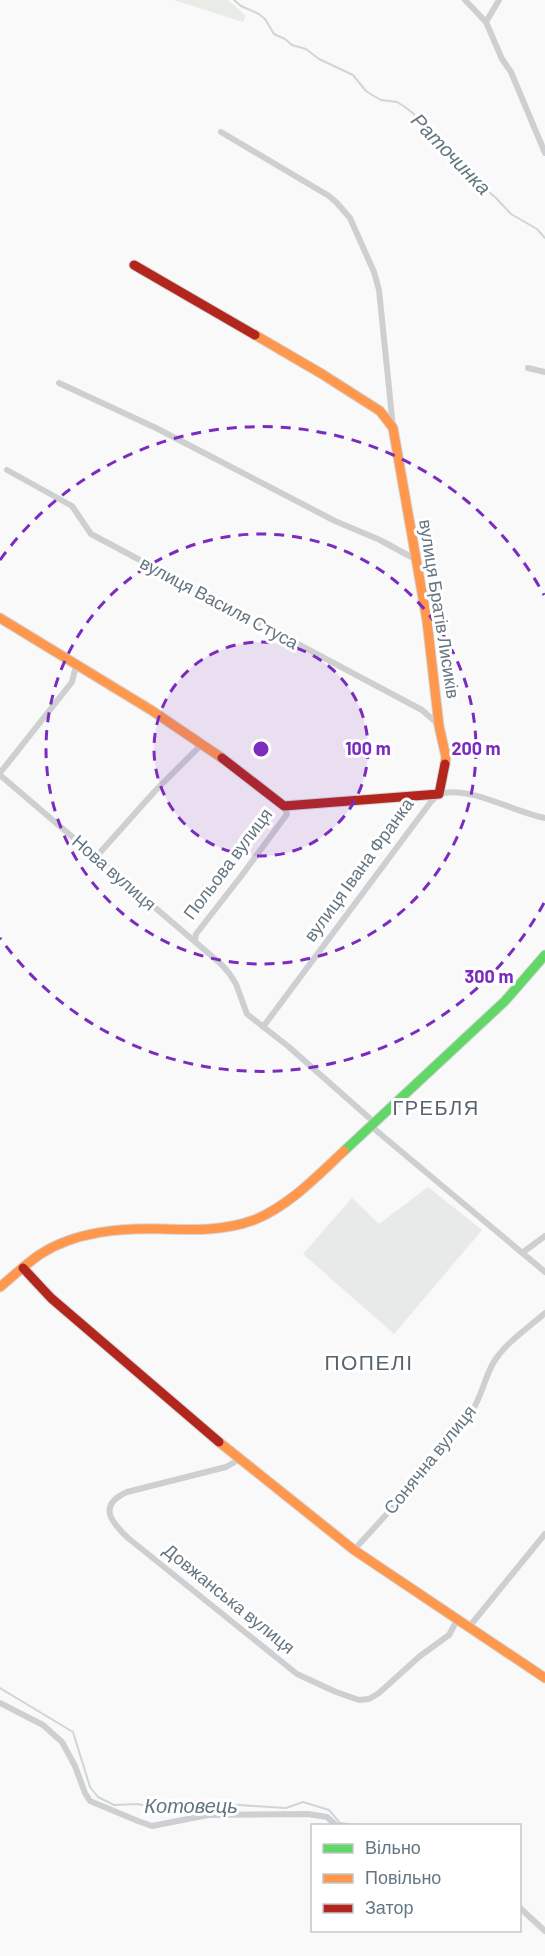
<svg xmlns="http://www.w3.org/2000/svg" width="545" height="1956" viewBox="0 0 545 1956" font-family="Barlow,sans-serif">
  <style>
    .built { fill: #e8e9e9 }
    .green { fill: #e8ebe6 }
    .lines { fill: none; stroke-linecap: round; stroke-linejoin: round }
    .stream { stroke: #ced6d9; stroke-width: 2 }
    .fast-casing { stroke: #d5d6d7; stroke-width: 11 }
    .slow-casing { stroke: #d5d6d7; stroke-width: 11 }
    .jam-casing { stroke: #d5d6d7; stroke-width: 11 }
    .street { stroke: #cecfd0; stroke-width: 6 }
    .fast { stroke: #63d668; stroke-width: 9 }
    .slow { stroke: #ff974d; stroke-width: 9 }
    .jam { stroke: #b3261e; stroke-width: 9 }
    .ring { fill: none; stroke: #7b2cbf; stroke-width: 3; stroke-dasharray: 10 8 }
    .labels { text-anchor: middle; stroke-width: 6; stroke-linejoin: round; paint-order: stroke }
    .street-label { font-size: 18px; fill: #657683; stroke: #fff }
    .water-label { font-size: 20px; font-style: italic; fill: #60757c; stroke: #fff }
    .neighbourhood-label { font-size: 20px; letter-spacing: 1.5px; fill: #57646e; stroke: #fff }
    .quarter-label { font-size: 21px; letter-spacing: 1.5px; fill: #57646e; stroke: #fff }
    .centre { fill: #7b2cbf; stroke: #fff; stroke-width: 3 }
    .ring-label { font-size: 18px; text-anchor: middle; font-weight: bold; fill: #7b2cbf; stroke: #fff; stroke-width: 6; stroke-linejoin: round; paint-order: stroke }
  </style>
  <rect width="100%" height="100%" fill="#f9f9f9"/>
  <path class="built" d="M428,1187l54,43 -88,104 -91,-80 49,-56 27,26z"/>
  <path class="green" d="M174,0h54l18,16 -3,6z"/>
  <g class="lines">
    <path class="stream" d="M234,0l7,6 18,8 6,5 9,15 11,5 7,6 14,4 13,10 34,16 13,16 6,4 9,5 16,2 8,5 9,7 8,15 14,15 61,55 14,15 26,15 8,9
      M0,1688l73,44 17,55 8,10 16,8 23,-1 33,6 36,-7 80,5 17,-6 26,8 11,13 22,3"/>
    <defs>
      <path id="fast" d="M344,1151l161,-150 40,-46"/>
      <path id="slow" d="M255,335l67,39 58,37 13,17 34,193 12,105 7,31 -1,7
        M0,618l151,92 71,48
        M0,1287c13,-11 25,-22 39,-32 36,-24 82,-27 124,-26 31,1 61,2 91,-9 35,-14 63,-44 90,-69
        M219,1442l135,108 191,128"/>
      <path id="jam" d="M134,265l121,70
        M222,758l62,48 155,-12 6,-30
        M23,1268l28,30 168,144"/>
    </defs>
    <use href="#fast" class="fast-casing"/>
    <use href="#slow" class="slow-casing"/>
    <use href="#jam" class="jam-casing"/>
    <path class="street" d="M465,0l21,22 16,37 9,13 34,81
      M486,22l13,-22
      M221,132l108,64 8,7 13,15 24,54 5,18 14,137
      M528,368l17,4
      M59,383l97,45 179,93 45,19 35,19
      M7,470l65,36 19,28 331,176 17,15
      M0,773l72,-91 4,-16
      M0,775l221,189 8,9 7,11 11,30 42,33 86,76
      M96,857l59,-66 47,-47
      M195,942l1,-8 46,-59 45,-61 -3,-8
      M263,1027l167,-224c3,-3 7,-8 10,-9 29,-9 76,19 105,24
      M372,1127l173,145
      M522,1253l23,-17
      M240,1459l-14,8 -99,25c-29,13 -17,29 1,46l169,136 39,18 23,8 10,-1 10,-6 41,-37 29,-21 8,-15
      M354,1550c40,-44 81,-88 116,-136 12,-16 14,-37 25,-54 12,-18 34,-33 50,-47
      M469,1627l76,-93
      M0,1703l43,22 19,17 13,24 10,27 5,8 48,20 14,5 56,-11 100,-1 19,3 10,9
      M520,1908l25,23"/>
    <use href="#fast" class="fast"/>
    <use href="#slow" class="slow"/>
    <use href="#jam" class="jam"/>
  </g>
  <circle cx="261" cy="749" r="107" fill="#7b2cbf" fill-opacity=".12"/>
  <g class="ring">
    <circle cx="261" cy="749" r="107"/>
    <circle cx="261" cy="749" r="215"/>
    <path d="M544 903A322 322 0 0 1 0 938M0 560A322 322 0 0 1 544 595"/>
  </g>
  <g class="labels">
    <g class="street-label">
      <text transform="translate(219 603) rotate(28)" y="6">вулиця Василя Стуса</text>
      <text transform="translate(439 609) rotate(81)" y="6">вулиця Братів Лисиків</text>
      <text transform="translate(228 864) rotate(-53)" y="6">Польова вулиця</text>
      <text transform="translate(359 870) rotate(-54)" y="6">вулиця Івана Франка</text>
      <text transform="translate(114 873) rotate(41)" y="6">Нова вулиця</text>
      <text transform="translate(430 1460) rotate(-51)" y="6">Сонячна вулиця</text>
      <text transform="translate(229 1599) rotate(39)" y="6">Довжанська вулиця</text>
    </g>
    <g class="water-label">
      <text transform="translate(451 154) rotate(46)" y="7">Раточинка</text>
      <text x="191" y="1813">Котовець</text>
    </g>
    <g class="neighbourhood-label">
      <text x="436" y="1115">ГРЕБЛЯ</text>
    </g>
    <g class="quarter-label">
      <text x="369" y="1370">ПОПЕЛІ</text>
    </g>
  </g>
  <circle cx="261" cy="749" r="9" class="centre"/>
  <g class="ring-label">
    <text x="368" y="755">100 m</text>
    <text x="476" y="755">200 m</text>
    <text x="489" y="983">300 m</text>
  </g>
  <rect x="311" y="1824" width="210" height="108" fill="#ffffff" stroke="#c1c8cd" stroke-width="1.5"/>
  <rect x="323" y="1844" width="30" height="9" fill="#63d668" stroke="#c1c8cd" stroke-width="1.5"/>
  <text x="365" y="1854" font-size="18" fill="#657683">Вільно</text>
  <rect x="323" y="1874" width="30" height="9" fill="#ff974d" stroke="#c1c8cd" stroke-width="1.5"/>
  <text x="365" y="1884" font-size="18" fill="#657683">Повільно</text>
  <rect x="323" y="1904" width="30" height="9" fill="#b3261e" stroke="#c1c8cd" stroke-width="1.5"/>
  <text x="365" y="1914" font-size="18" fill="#657683">Затор</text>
</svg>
